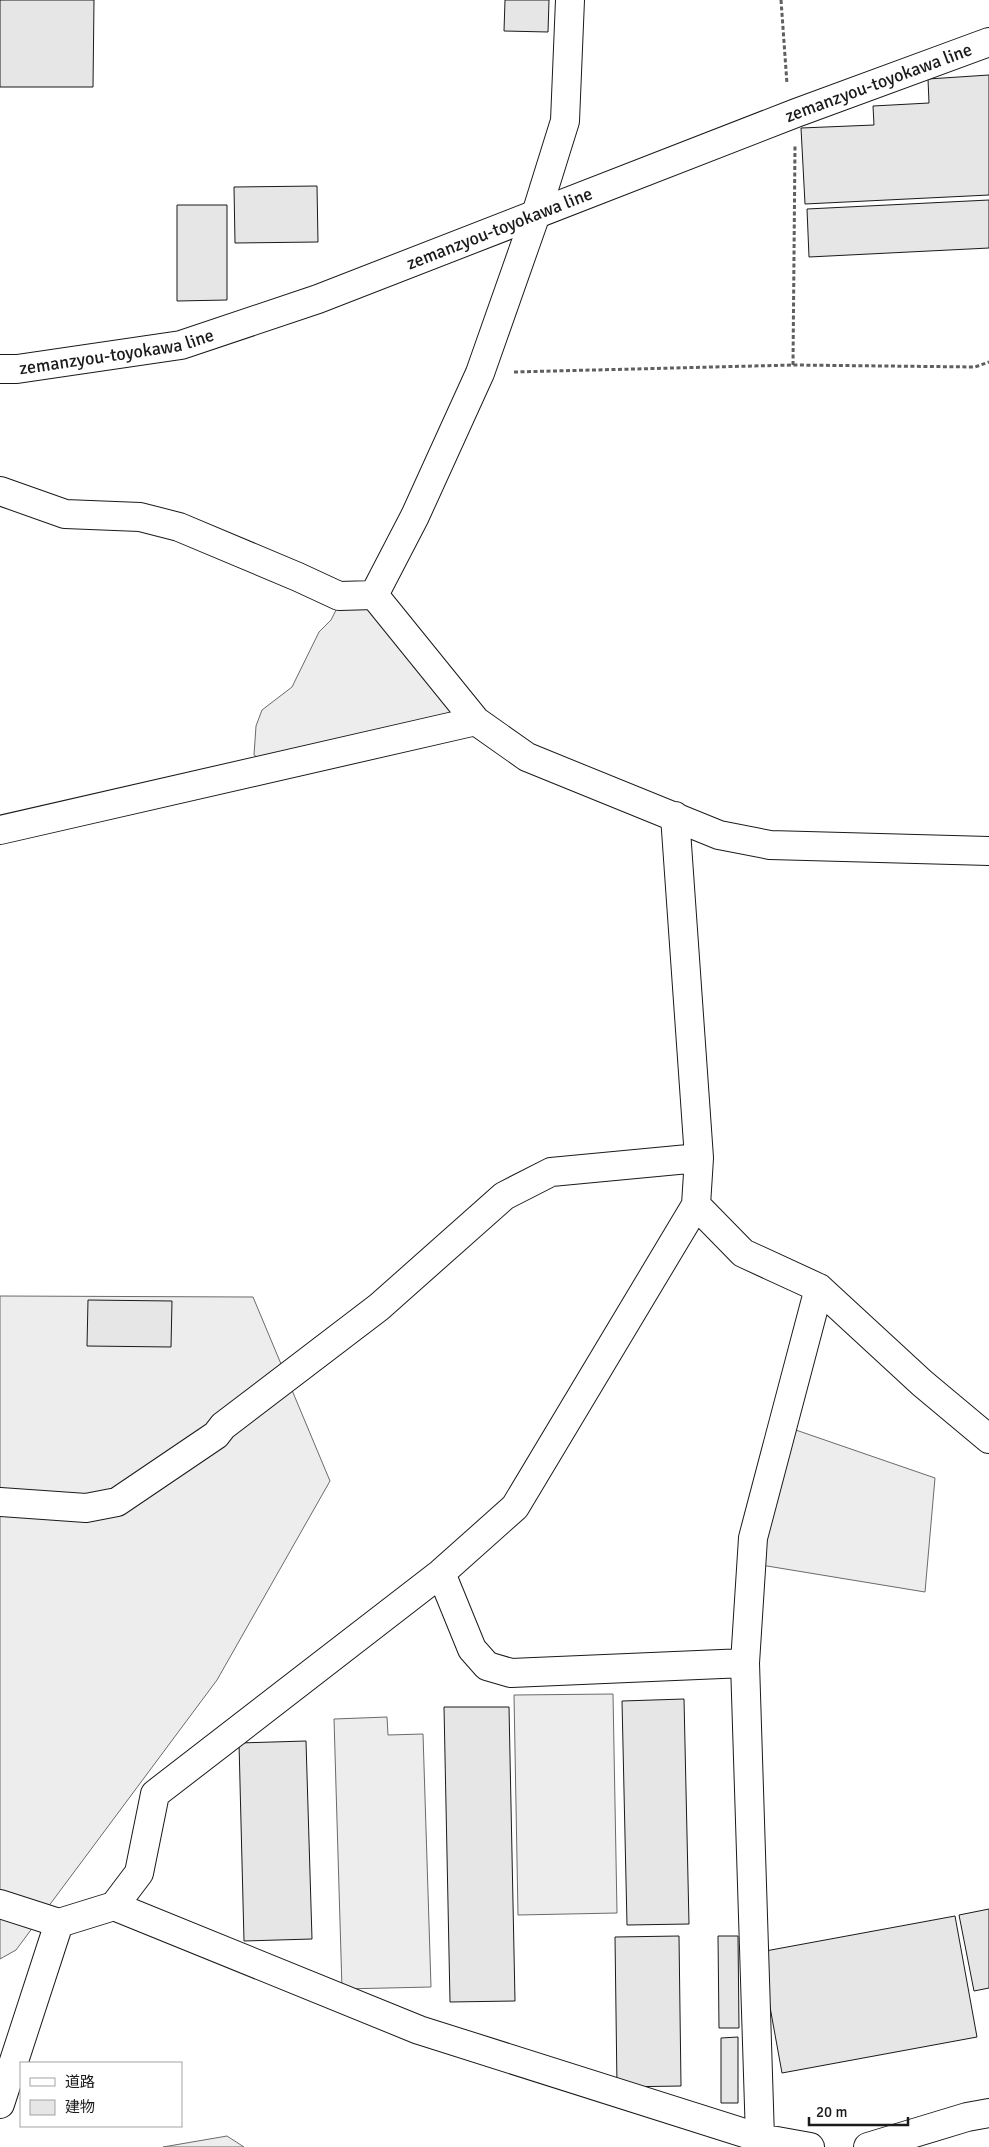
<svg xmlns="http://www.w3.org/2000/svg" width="989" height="2147" viewBox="0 0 989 2147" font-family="Signika,'Noto Sans JP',sans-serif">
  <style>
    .built { fill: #ededed; stroke: #6a6a6a }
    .building { fill: #e6e6e6; stroke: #1a1a1a }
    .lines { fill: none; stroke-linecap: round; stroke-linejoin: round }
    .minor-casing { stroke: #1a1a1a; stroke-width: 30 }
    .secondary-casing { stroke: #1a1a1a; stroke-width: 30 }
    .path { stroke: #5f5f5f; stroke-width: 3; stroke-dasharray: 4 2.5; stroke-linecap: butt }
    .minor { stroke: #fff; stroke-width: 28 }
    .secondary { stroke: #fff; stroke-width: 28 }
    .labels { text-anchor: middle; stroke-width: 4; stroke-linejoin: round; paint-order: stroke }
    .street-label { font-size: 18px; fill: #1a1a1a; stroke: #fff }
  </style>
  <rect width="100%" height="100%" fill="#fff"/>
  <path class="built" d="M371,603l81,101 -3,14 -187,42 -8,-5 2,-29 6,-16 30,-23 27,-55 12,-12 8,-16z
    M0,1296l253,1 77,184 -113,199 -201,270 -16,9z
    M790,1428l145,50 -10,114 -164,-27z
    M613,1694l4,219 -99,2 -4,-220z
    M387,1717l1,18 35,-1 8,253 -89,2 -8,-270z
    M227,2136l17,11h-81z"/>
  <path class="building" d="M0,0h94l-1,87h-93z
    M505,0h44l-1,32 -44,-1z
    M989,75v120l-184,9 -4,-76 73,-3 -1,-19 56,-3 -1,-24z
    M317,186l1,56 -83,1 -1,-56z
    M989,200v48l-180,9 -2,-48z
    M177,205h50v95l-50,1z
    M88,1300l84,1 -1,46 -84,-1z
    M684,1699l5,225 -62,1 -5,-224z
    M444,1707h65l6,294 -65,1z
    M306,1741l6,198 -68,2 -5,-198z
    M989,1909v79l-15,3 -15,-76z
    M955,1916l22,121 -195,36 -22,-121z
    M679,1936l2,150 -64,1 -2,-150z
    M718,1936h20l1,92h-20z
    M738,2037v66h-17v-65z"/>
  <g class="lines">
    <defs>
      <path id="minor" d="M0,491l65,23 75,3 39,10 119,50 41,19 35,-1
        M374,595l102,126 51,36 192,78 51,10 219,6
        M374,595l41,-79 65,-143 56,-159 29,-93 5,-121
        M0,830l476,-109
        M696,1205l47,48 76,35 103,95 67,56
        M0,1502l86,6 31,-6 99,-67 7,-9 156,-119 125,-111 47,-24 148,-14
        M441,1573l31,76 15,17 24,7 234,-10
        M0,1904l59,19 55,-17 25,-33 16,-79 286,-221 74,-66 181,-302 3,-47 -24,-342
        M114,1906l305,124 341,108 50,9
        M0,2104l59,-181
        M760,2138l-15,-475 8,-125 66,-250
        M868,2147l99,-30 22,-4"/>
      <g id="secondary">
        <path id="s1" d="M0,369h17l164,-24 137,-46 478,-186 193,-71"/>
      </g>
    </defs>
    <use href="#minor" class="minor-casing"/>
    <use href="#secondary" class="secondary-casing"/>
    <path class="path" d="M781,0l6,84
      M793,365l2,-219
      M514,372l279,-7 182,2 14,-5"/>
    <use href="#minor" class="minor"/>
    <use href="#secondary" class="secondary"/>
  </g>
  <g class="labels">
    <g class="street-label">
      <text dy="6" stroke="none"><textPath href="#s1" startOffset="928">zemanzyou-toyokawa line</textPath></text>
      <text dy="6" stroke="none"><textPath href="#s1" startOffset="522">zemanzyou-toyokawa line</textPath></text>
      <text dy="6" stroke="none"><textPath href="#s1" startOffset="118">zemanzyou-toyokawa line</textPath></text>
    </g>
  </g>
  <rect x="20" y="2062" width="162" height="65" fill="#ffffff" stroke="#a3a3a3"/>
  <rect x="30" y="2078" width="25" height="8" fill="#ffffff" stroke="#a3a3a3"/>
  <text x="65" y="2087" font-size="15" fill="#1a1a1a">道路</text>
  <rect x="30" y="2100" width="25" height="15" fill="#e6e6e6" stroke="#a3a3a3"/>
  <text x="65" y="2112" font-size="15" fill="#1a1a1a">建物</text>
  <path d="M809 2117v8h99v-8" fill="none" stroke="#1a1a1a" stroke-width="2.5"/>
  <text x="816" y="2117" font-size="15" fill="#1a1a1a" stroke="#ffffff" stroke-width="4" paint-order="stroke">20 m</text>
</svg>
